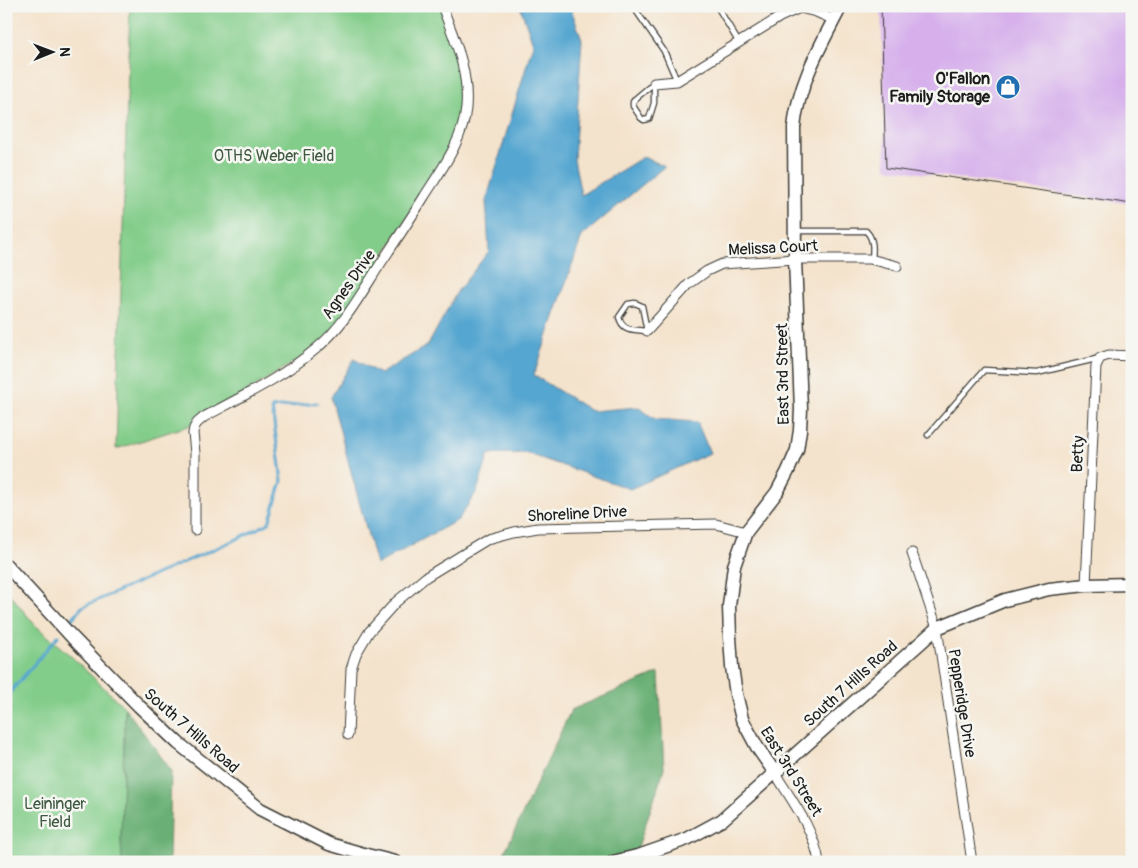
<svg xmlns="http://www.w3.org/2000/svg" width="1138" height="868" viewBox="0 0 1138 868" font-family="Pangolin,sans-serif">
  <style>
    .green { fill: #83cd8a; stroke: #507453 }
    .forest { fill: #6ab076; stroke: #436649 }
    .water { fill: #55a6d0; stroke: #386176 }
    .lines { fill: none; stroke-linecap: round; stroke-linejoin: round }
    .stream { stroke: #55a6d0; stroke-width: 3 }
    .building { fill: #d6afeb }
    .lane-casing { stroke: #3c3a36; stroke-width: 7 }
    .street-casing { stroke: #3c3a36; stroke-width: 11 }
    .secondary-casing { stroke: #3c3a36; stroke-width: 15 }
    .lane { stroke: #fff; stroke-width: 4.5 }
    .street { stroke: #fff; stroke-width: 9 }
    .secondary { stroke: #fff; stroke-width: 12 }
    .labels { text-anchor: middle; stroke-width: 5; stroke-linejoin: round; paint-order: stroke }
    .poi-label { font-size: 16px; font-weight: bold; fill: #1c1c1c; stroke: #f6f6f2; text-anchor: end }
    .park-label { font-size: 16px; fill: #405a42; stroke: #f6f6f2 }
    .street-label { font-size: 16px; fill: #1c1c1c; stroke: #f6f6f2 }
  </style>
  <rect width="100%" height="100%" fill="#f6f6f2"/>
  <filter id="ink" filterUnits="userSpaceOnUse"><feTurbulence type="fractalNoise" baseFrequency=".02" numOctaves="2"/><feDisplacementMap in="SourceGraphic" scale="10" xChannelSelector="R" yChannelSelector="G"/><feConvolveMatrix kernelMatrix="1 2 1 2 8 2 1 2 1" color-interpolation-filters="sRGB"/></filter>
  <filter id="wash" filterUnits="userSpaceOnUse"><feTurbulence type="fractalNoise" baseFrequency=".0096" numOctaves="4" result="noise"/><feDisplacementMap in="SourceGraphic" scale="20" xChannelSelector="R" yChannelSelector="G"/><feGaussianBlur stdDeviation="1.12" result="paint"/><feColorMatrix in="noise" values="0 0 0 0 0 0 0 0 0 0 0 0 0 0 0 0 0 1.4 0 .05"/><feComposite in="paint" operator="in"/></filter>
  <g filter="url(#wash)">
    <rect width="100%" height="100%" fill="#f4e3cc"/>
    <path class="green" d="M130,6h126l151,3 1,-3h34l24,80 -5,46 -109,174 -34,41 -121,76 -81,26z
      M6,590l29,35 38,33 52,50 -4,131 1,23h-116z"/>
    <path class="forest" d="M659,673l5,96 -31,93h-133l71,-152z
      M125,708l46,62 -2,92h-47l-1,-23z"/>
    <path class="water" d="M520,6h50l12,34 -8,119 7,36 62,-38 22,9 -83,70 -48,139 57,36 47,-4 17,12 42,3 13,31 -80,36 -104,-36 -37,1 -12,37 -19,29 -82,45 -45,-168 23,-38 26,15 48,-29 29,-53 32,-41 -3,-50 47,-157z"/>
    <g class="lines">
      <path class="stream" d="M71,620l11,-13 155,-68 32,-16 13,-42 -10,-73 45,-5
        M6,697l52,-61"/>
    </g>
    <g id="blocks">
      <path class="building" d="M881,6h251v198l-246,-36z"/>
    </g>
  </g>
  <g filter="url(#ink)">
    <use href="#blocks" fill-opacity="0" stroke="#3c3a36" stroke-width="1"/>
    <g class="lines">
      <defs>
        <path id="lane" d="M717,6l22,37
          M774,6l6,11
          M637,12l27,39 13,30
          M654,83v20l-5,16 -5,1 -3,-2 -8,-12v-4l2,-3z
          M796,231h70c8,8 7,18 6,29
          M635,303l7,3 5,25c-14,-2 -24,1 -28,-14l9,-13z
          M928,435l56,-65 53,3 63,-15"/>
        <path id="street" d="M654,83l23,-2 103,-64 20,-9 16,4 18,8
          M647,331l42,-47 18,-13 15,-7 73,-5h75l27,7
          M195,530v-77l-2,-20 1,-5 3,-5 7,-6c39,-21 79,-40 113,-69 28,-23 46,-58 66,-88 14,-21 28,-42 41,-63 17,-27 39,-56 42,-89 3,-38 -11,-67 -24,-102
          M912,553l25,75 35,234
          M1086,585l10,-219 4,-8 9,-3 23,1
          M348,735l3,-66 5,-15 13,-22 27,-30 30,-25 62,-38 26,-7 24,-4 178,-4 30,8
          M775,773c17,28 39,56 44,89"/>
        <path id="secondary" d="M6,565l66,72 67,69 39,37 82,66 69,35 38,11 28,7
          M775,773l-18,-26 -15,-28 -6,-25 -4,-27 -2,-30 -1,-31 5,-40 12,-34 31,-40 11,-21 9,-21 3,-20 1,-21 -6,-150 -1,-131c4,-44 27,-83 47,-122
          M613,862l28,-7 46,-16 35,-19 215,-192 68,-28 44,-11 37,-4 46,-1"/>
      </defs>
      <use href="#lane" class="lane-casing"/>
      <use href="#street" class="street-casing"/>
      <use href="#secondary" class="secondary-casing"/>
      <use href="#lane" class="lane"/>
      <use href="#street" class="street"/>
      <use href="#secondary" class="secondary"/>
    </g>
  </g>
  <defs>
    <symbol id="shop-disc" viewBox="-11 -11 22 22"><circle r="9.5" fill="#1f6fb2" stroke="#f6f6f2"/><path d="M-5-2.5h2.3a2.7 3.5 0 0 1 5.4 0H5L5.5 6h-11ZM-1.5-2.5h3a1.5 2.3 0 0 0-3 0Z" fill="#fff"/></symbol>
  </defs>
  <g fill-rule="evenodd">
    <use href="#shop-disc" x="994" y="73" width="28" height="28"/>
  </g>
  <g class="labels">
    <g class="poi-label">
      <text x="990" y="84">O'Fallon<tspan x="990" dy="18">Family Storage</tspan></text>
    </g>
    <g class="park-label">
      <text x="274" y="161">OTHS Weber Field</text>
      <text x="55" y="809">Leininger<tspan x="55" dy="18">Field</tspan></text>
    </g>
    <g class="street-label">
      <text transform="translate(773 247) rotate(-3)" y="6">Melissa Court</text>
      <text transform="translate(348 284) rotate(-55)" y="6">Agnes Drive</text>
      <text transform="translate(782 374) rotate(-91)" y="6">East 3rd Street</text>
      <text transform="translate(1077 454) rotate(-87)" y="6">Betty</text>
      <text transform="translate(577 513) rotate(-3)" y="6">Shoreline Drive</text>
      <text transform="translate(850 683) rotate(-42)" y="6">South 7 Hills Road</text>
      <text transform="translate(963 703) rotate(81)" y="6">Pepperidge Drive</text>
      <text transform="translate(192 730) rotate(41)" y="6">South 7 Hills Road</text>
      <text transform="translate(792 771) rotate(58)" y="6">East 3rd Street</text>
    </g>
  </g>
  <rect width="1138" height="868" fill="none" stroke="#f6f6f2" stroke-width="25"/>
  <g transform="translate(52 52) rotate(89)" stroke="#f6f6f2" stroke-width="4" paint-order="stroke">
  <path d="M0-4L9 19L0 12L-9 19Z" fill="#1c1c1c"/>
  <text y="-8" font-size="14" font-weight="bold" text-anchor="middle" fill="#1c1c1c">N</text>
  </g>
</svg>
